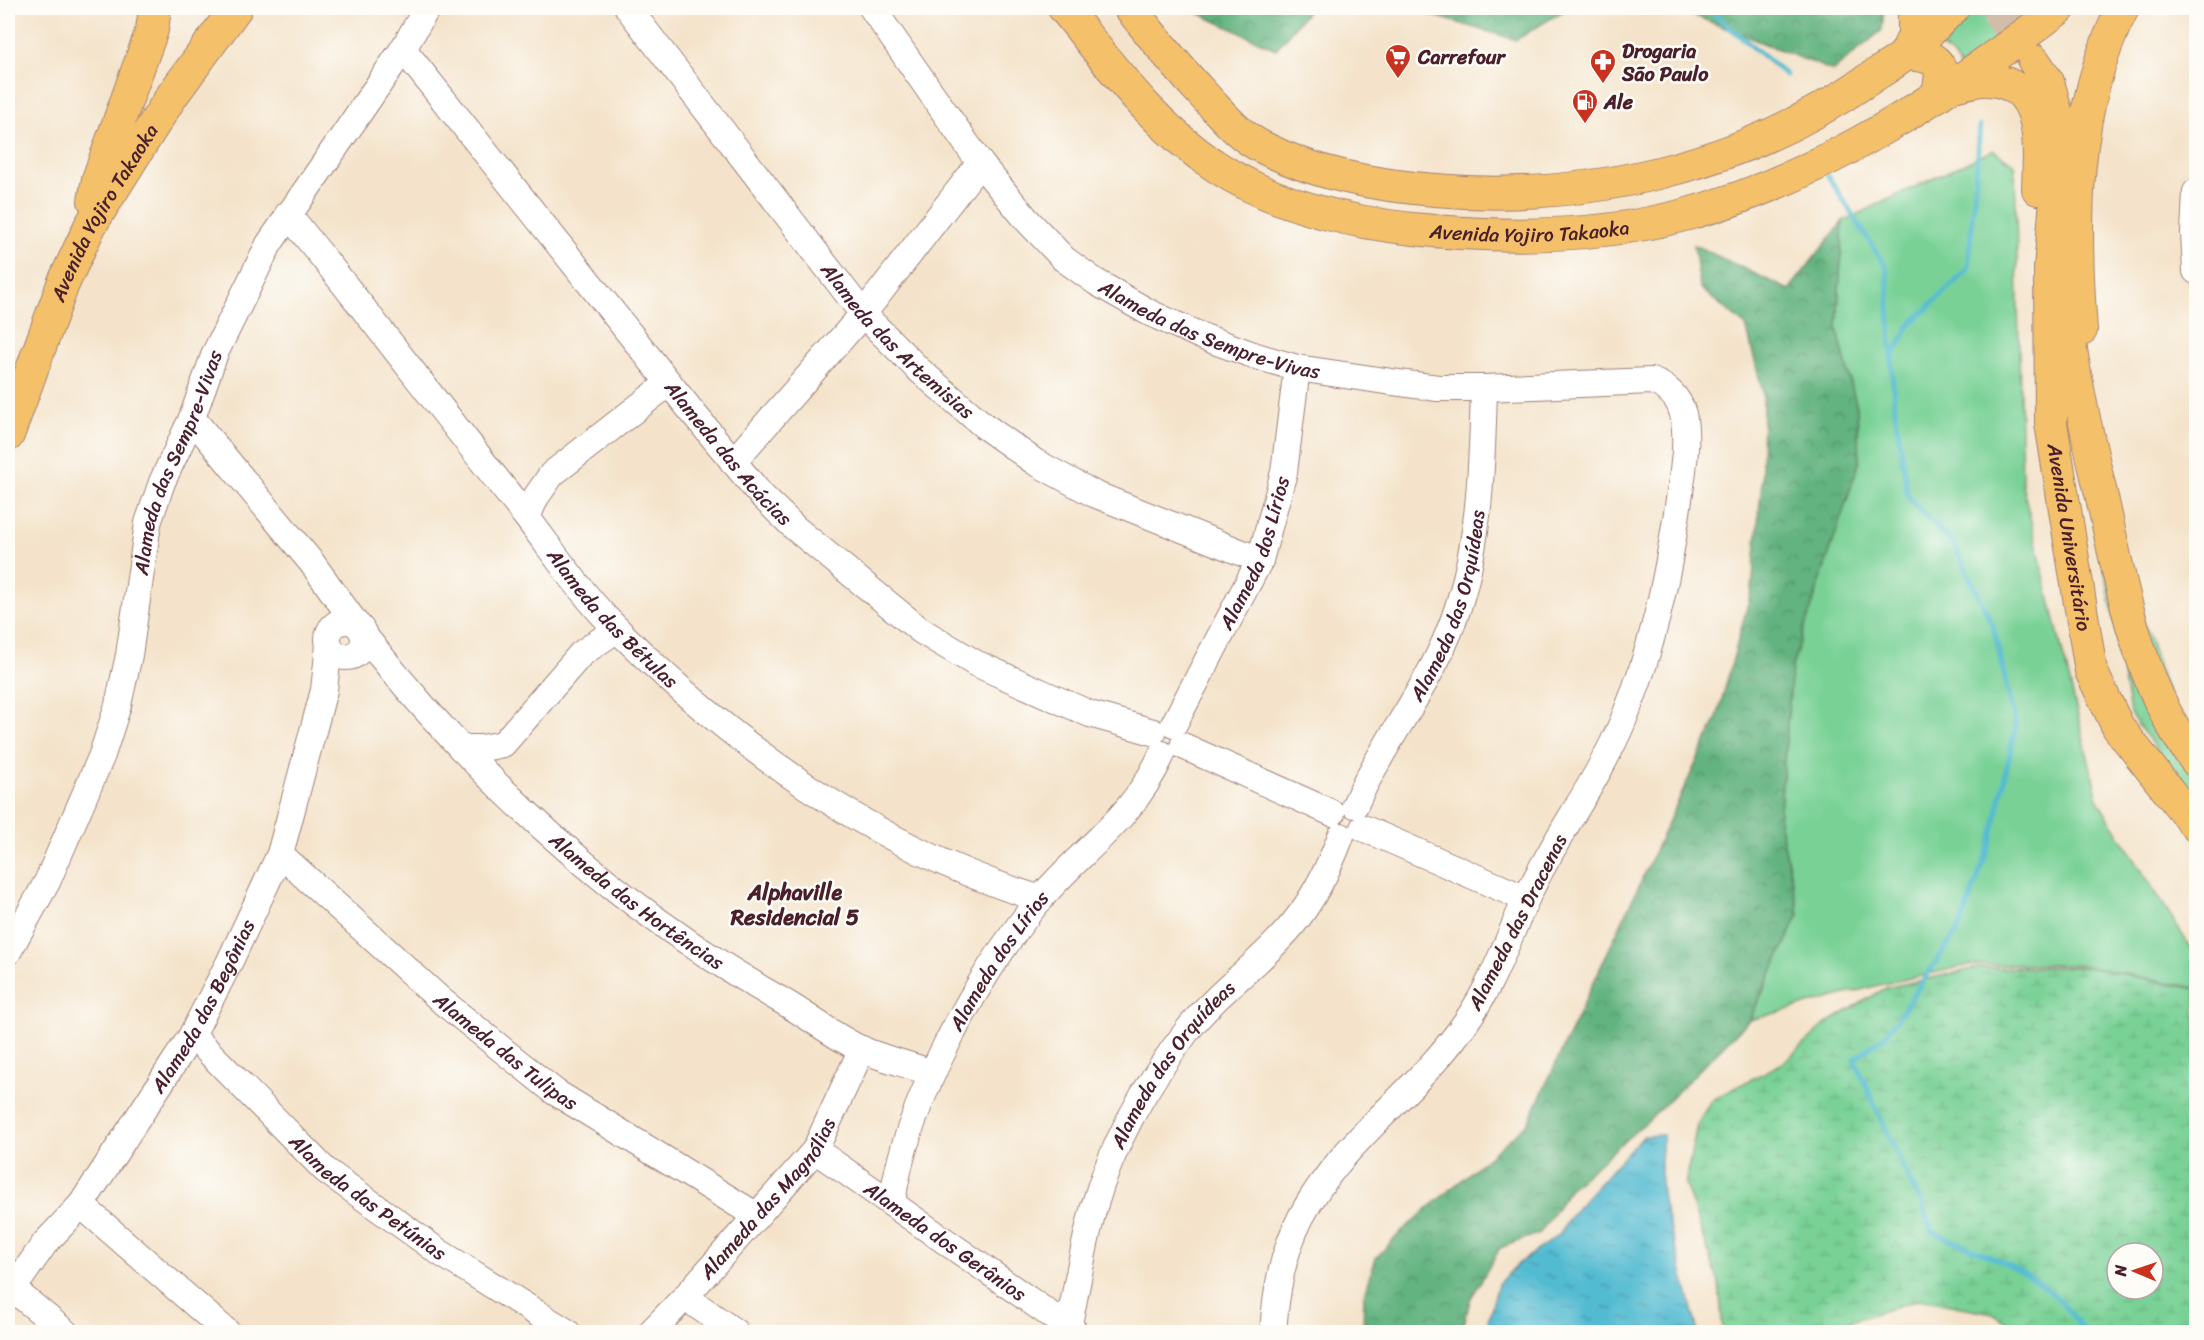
<svg xmlns="http://www.w3.org/2000/svg" width="2204" height="1340" viewBox="0 0 2204 1340" font-family="Sriracha,sans-serif">
  <style>
    .grass { fill: #79d196; stroke: #627860; stroke-width: 1.5 }
    .forest { fill: url(#forest-crowns); stroke: #566955; stroke-width: 1.5 }
    .wetland { fill: url(#wetland-marsh); stroke: #627860; stroke-width: 1.5; fill-rule: evenodd }
    .water { fill: url(#water-ripples); stroke: #4e6d7e; stroke-width: 1.5 }
    .lines { fill: none; stroke-linecap: round; stroke-linejoin: round }
    .stream { stroke: #53bbd1; stroke-width: 5 }
    .major-tunnel { stroke: #d2bcaa; stroke-width: 32; stroke-dasharray: 32 16; stroke-linecap: butt }
    .minor-casing { stroke: #9f817a; stroke-width: 28 }
    .major-casing { stroke: #9f817a; stroke-width: 34 }
    .minor { stroke: #fff; stroke-width: 26 }
    .major { stroke: #f4c16a; stroke-width: 32 }
    .labels { text-anchor: middle; stroke-width: 5; stroke-linejoin: round; paint-order: stroke }
    .poi-label { font-size: 20px; font-weight: bold; fill: #4a1f2b; stroke: #fdfcf7; text-anchor: start }
    .street-label { font-size: 20px; fill: #4a1f2b; stroke: #fdfcf7 }
    .quarter-label { font-size: 22px; font-weight: bold; fill: #4a1f2b; stroke: #fdfcf7 }
  </style>
  <defs>
    <pattern id="forest-crowns" width="20" height="18" patternUnits="userSpaceOnUse" patternTransform="scale(1.5)"><rect width="20" height="18" fill="#62b37f"/><path d="M2 6a3 3 0 1 1 6 0M12 15a3 3 0 1 1 6 0" fill="none" stroke="#539168"/></pattern>
    <pattern id="wetland-marsh" width="20" height="14" patternUnits="userSpaceOnUse" patternTransform="scale(1.5)"><rect width="20" height="14" fill="#79d196"/><path d="M1 5h8M5 5V1M11 12h8M15 12V8" fill="none" stroke="#6ab381"/></pattern>
    <pattern id="water-ripples" width="26" height="14" patternUnits="userSpaceOnUse" patternTransform="scale(1.5)"><rect width="26" height="14" fill="#53bbd1"/><path d="M2 4q2-2 4 0t4 0M15 11q2-2 4 0t4 0" fill="none" stroke="#4797aa"/></pattern>
  </defs>
  <rect width="100%" height="100%" fill="#fdfcf7"/>
  <filter id="ink" filterUnits="userSpaceOnUse"><feTurbulence type="fractalNoise" baseFrequency=".0167" numOctaves="2"/><feDisplacementMap in="SourceGraphic" scale="12" xChannelSelector="R" yChannelSelector="G"/><feConvolveMatrix kernelMatrix="1 2 1 2 8 2 1 2 1" color-interpolation-filters="sRGB"/></filter>
  <filter id="wash" filterUnits="userSpaceOnUse"><feTurbulence type="fractalNoise" baseFrequency=".008" numOctaves="4" result="noise"/><feDisplacementMap in="SourceGraphic" scale="24" xChannelSelector="R" yChannelSelector="G"/><feGaussianBlur stdDeviation="1.35" result="paint"/><feColorMatrix in="noise" values="0 0 0 0 0 0 0 0 0 0 0 0 0 0 0 0 0 1.4 0 .05"/><feComposite in="paint" operator="in"/></filter>
  <g filter="url(#wash)">
    <rect width="100%" height="100%" fill="#f4e3ca"/>
    <path class="grass" d="M1974,8h66l-80,59 -8,-12 -13,-9z
      M1993,150l22,15 7,319 77,319 97,153v32l-115,-23h-111l-91,20 -129,35 49,-106 -20,-93 13,-155 67,-203 -2,-55 -20,-80 6,-107z
      M2083,445l113,329v29l-66,-89z"/>
    <path class="forest" d="M1187,8h123l-34,41z
      M1408,8h160l-52,32z
      M1667,8h217l-2,22 -49,41 -145,-58z
      M1843,221l-6,107 20,80 2,55 -67,203 -13,155 20,93 -50,106 -97,97 -82,71 -30,45 -40,15 -30,52 -8,32h-99l1,-38 12,-36 26,-27 126,-108 189,-405 35,-129 10,-108 1,-89 -17,-66 -46,-38 -6,-43 95,45z"/>
    <path class="wetland" d="M2088,967l108,22v343h-175l-28,-19 -74,-14 -70,23 -9,10h-117l-4,-49 -34,-99 12,-59 14,-25 72,-37 44,-40 59,-35 91,-20zM2117,1253h36v36h-36z"/>
    <path class="water" d="M1663,1135l-3,37 3,29 35,131h-213l13,-48 20,-20 42,-30 11,-19 59,-66 14,-13z"/>
    <g class="lines">
      <path class="stream" d="M1702,8l11,5 73,62
        M1828,176l59,93 7,135 14,93 47,49 38,80 23,99 -25,116 -31,86 -74,108 -32,24 54,119 14,25 9,28c61,28 116,40 153,101
        M1893,356l15,-29 60,-58 12,-143"/>
    </g>
  </g>
  <g filter="url(#ink)">
    <g class="lines">
      <path class="major-tunnel" d="M1995,8l38,52"/>
      <defs>
        <g id="minor">
          <path id="s1" d="M628,8l235,306 55,55 65,56 52,37 59,32 166,66"/>
          <path id="s2" d="M872,8l108,155 47,57 37,39 32,23 54,31 51,23 55,20 41,12 95,14 46,6h46l167,-7c16,5 28,17 32,33 6,29 -1,63 -5,92 -11,75 -26,145 -55,215 -26,62 -68,115 -96,176 -19,41 -33,84 -59,122 -49,73 -126,120 -167,198 -19,37 -25,75 -28,115"/>
          <path id="s3" d="M403,49l286,359 72,87 34,33 125,102 55,33 115,51 63,18"/>
          <path d="M2196,192l-2,41 2,38"/>
          <path id="s4" d="M288,214c78,96 152,194 229,291 30,37 57,80 90,114 120,123 268,230 434,280"/>
          <path d="M192,418l120,145 44,61"/>
          <path d="M733,462l130,-148 117,-151"/>
          <path d="M527,517l9,-20 16,-23 117,-91"/>
          <circle cx="346" cy="639" r="18"/>
          <path id="s5" d="M363,634c115,147 252,271 414,364 29,16 57,39 86,52 22,9 47,15 69,23"/>
          <path id="s6" d="M1174,724l86,-164 24,-88 13,-104"/>
          <path d="M1183,746l149,67"/>
          <path d="M461,748h22l20,-4 78,-90 36,-25"/>
          <path id="s7" d="M1355,805c27,-61 70,-113 94,-173 31,-76 33,-162 35,-244"/>
          <path d="M1363,828l163,71"/>
          <path id="s8" d="M280,854l163,148 112,90 202,124"/>
          <path id="s9" d="M8,952l39,-70 55,-127 16,-50 11,-50 19,-132 14,-41 30,-64 23,-65 54,-109 134,-195 24,-41"/>
          <path id="s10" d="M192,1035l133,135 114,82 128,80"/>
          <path id="s11" d="M815,1150l260,182"/>
          <path id="s12" d="M892,1203c13,-99 85,-227 148,-304 44,-52 93,-80 122,-145"/>
          <path d="M81,1205l146,127"/>
          <path d="M8,1285l57,47"/>
          <path id="s13" d="M13,1289l32,-46 36,-38 111,-170 37,-72 51,-109 44,-164 5,-45"/>
          <path d="M685,1297l50,35"/>
          <path id="s14" d="M1068,1328c9,-40 15,-82 26,-121 19,-65 52,-123 93,-176 31,-40 74,-68 106,-107 22,-27 36,-56 48,-88"/>
          <path id="s15" d="M651,1332l34,-35 130,-147 47,-101"/>
        </g>
        <g id="major">
          <path id="s16" d="M1064,8c47,58 89,118 153,159 64,42 142,58 217,64 84,7 172,6 254,-17 138,-38 260,-121 372,-206"/>
          <path d="M1130,8c25,32 51,63 79,93 17,18 31,35 53,46 55,28 113,38 173,43 152,13 305,-23 431,-109 13,-9 28,-17 40,-27 16,-14 31,-31 47,-46"/>
          <path d="M1906,53l8,-18v-27"/>
          <path d="M1905,54c34,2 41,9 32,42"/>
          <path id="s17" d="M2034,61l14,21 11,40 2,22 -11,124 1,155 40,248 27,56 78,99"/>
          <path d="M1957,85c10,-2 22,-6 32,-5 58,4 50,68 49,109"/>
          <path d="M94,201l4,-22 54,-149 3,-22"/>
          <path d="M2065,305c7,66 23,133 38,197 20,90 36,185 93,259"/>
          <path d="M2081,330c-8,-109 -9,-224 42,-322"/>
          <path id="s18" d="M8,435l55,-151 27,-58 81,-129 65,-89"/>
        </g>
      </defs>
      <use href="#minor" class="minor-casing"/>
      <use href="#major" class="major-casing"/>
      <use href="#minor" class="minor"/>
      <use href="#major" class="major"/>
    </g>
  </g>
  <defs>
    <symbol id="supermarket-pin" viewBox="-11 -11 22 30"><path d="M0 17L-7.5 6A9.5 9.5 0 1 1 7.5 6Z" fill="#c8321e" stroke="#fdfcf7"/><path d="M-6-5.5h2.5l.6 2H6L4.5 2H-2.5L-4.4-4H-6ZM-1.5 3.2a1.3 1.3 0 1 0 .1 0ZM3 3.2a1.3 1.3 0 1 0 .1 0Z" fill="#fff"/></symbol>
    <symbol id="pharmacy-pin" viewBox="-11 -11 22 30"><path d="M0 17L-7.5 6A9.5 9.5 0 1 1 7.5 6Z" fill="#c8321e" stroke="#fdfcf7"/><path d="M-2-6h4v4h4v4h-4v4h-4v-4h-4v-4h4Z" fill="#fff"/></symbol>
    <symbol id="fuel-pin" viewBox="-11 -11 22 30"><path d="M0 17L-7.5 6A9.5 9.5 0 1 1 7.5 6Z" fill="#c8321e" stroke="#fdfcf7"/><path d="M-5.5-6h7V0h2V4h1.3V-2.5L3-4.5l.8-.8L6-3V5H2.5V1h-1V6h-7ZM-4.2-4.7v3.2H.2V-4.7Z" fill="#fff"/></symbol>
  </defs>
  <g fill-rule="evenodd">
    <use href="#supermarket-pin" x="1383" y="42" width="30" height="40"/>
    <use href="#pharmacy-pin" x="1588" y="47" width="30" height="40"/>
    <use href="#fuel-pin" x="1570" y="87" width="30" height="40"/>
  </g>
  <g class="labels">
    <g class="poi-label">
      <text x="1622" y="58">Drogaria<tspan x="1622" dy="23">São Paulo</tspan></text>
      <text x="1418" y="64">Carrefour</text>
      <text x="1604" y="109">Ale</text>
    </g>
    <g class="street-label">
      <text dy="7" stroke="none"><textPath href="#s18" startOffset="243">Avenida Yojiro Takaoka</textPath></text>
      <text dy="7" stroke="none"><textPath href="#s16" startOffset="546">Avenida Yojiro Takaoka</textPath></text>
      <text dy="7" stroke="none"><textPath href="#s2" startOffset="480">Alameda das Sempre-Vivas</textPath></text>
      <text dy="7" stroke="none"><textPath href="#s1" startOffset="429">Alameda das Artemisias</textPath></text>
      <text dy="7" stroke="none"><textPath href="#s3" startOffset="519">Alameda das Acácias</textPath></text>
      <text dy="7" stroke="none"><textPath href="#s9" startOffset="522">Alameda das Sempre-Vivas</textPath></text>
      <text dy="7" stroke="none"><textPath href="#s17" startOffset="484">Avenida Universitário</textPath></text>
      <text dy="7" stroke="none"><textPath href="#s6" startOffset="190">Alameda dos Lírios</textPath></text>
      <text dy="7" stroke="none"><textPath href="#s7" startOffset="222">Alameda das Orquídeas</textPath></text>
      <text dy="7" stroke="none"><textPath href="#s4" startOffset="519">Alameda das Bétulas</textPath></text>
      <text dy="7" stroke="none"><textPath href="#s5" startOffset="384">Alameda das Hortências</textPath></text>
      <text transform="translate(1517 922) rotate(-63)" y="7">Alameda das Dracenas</text>
      <text dy="7" stroke="none"><textPath href="#s12" startOffset="267">Alameda dos Lírios</textPath></text>
      <text dy="7" stroke="none"><textPath href="#s13" startOffset="342">Alameda das Begônias</textPath></text>
      <text dy="7" stroke="none"><textPath href="#s8" startOffset="300">Alameda das Tulipas</textPath></text>
      <text dy="7" stroke="none"><textPath href="#s14" startOffset="288">Alameda das Orquídeas</textPath></text>
      <text dy="7" stroke="none"><textPath href="#s10" startOffset="240">Alameda das Petúnias</textPath></text>
      <text dy="7" stroke="none"><textPath href="#s15" startOffset="178">Alameda das Magnólias</textPath></text>
      <text dy="7" stroke="none"><textPath href="#s11" startOffset="159">Alameda dos Gerânios</textPath></text>
    </g>
    <g class="quarter-label">
      <text x="795" y="900">Alphaville<tspan x="795" dy="25">Residencial 5</tspan></text>
    </g>
  </g>
  <rect width="2204" height="1340" fill="none" stroke="#fdfcf7" stroke-width="30"/>
  <g transform="translate(2135 1271) rotate(272)"><circle r="28" fill="#fdfcf7" stroke="#b5a4a5" stroke-width="1.5"/>
  <path d="M0-4.5L10 22L0 15L-10 22Z" fill="#c8321e"/>
  <text y="-9" font-size="16" font-weight="bold" text-anchor="middle" fill="#4a1f2b">N</text>
  </g>
</svg>
